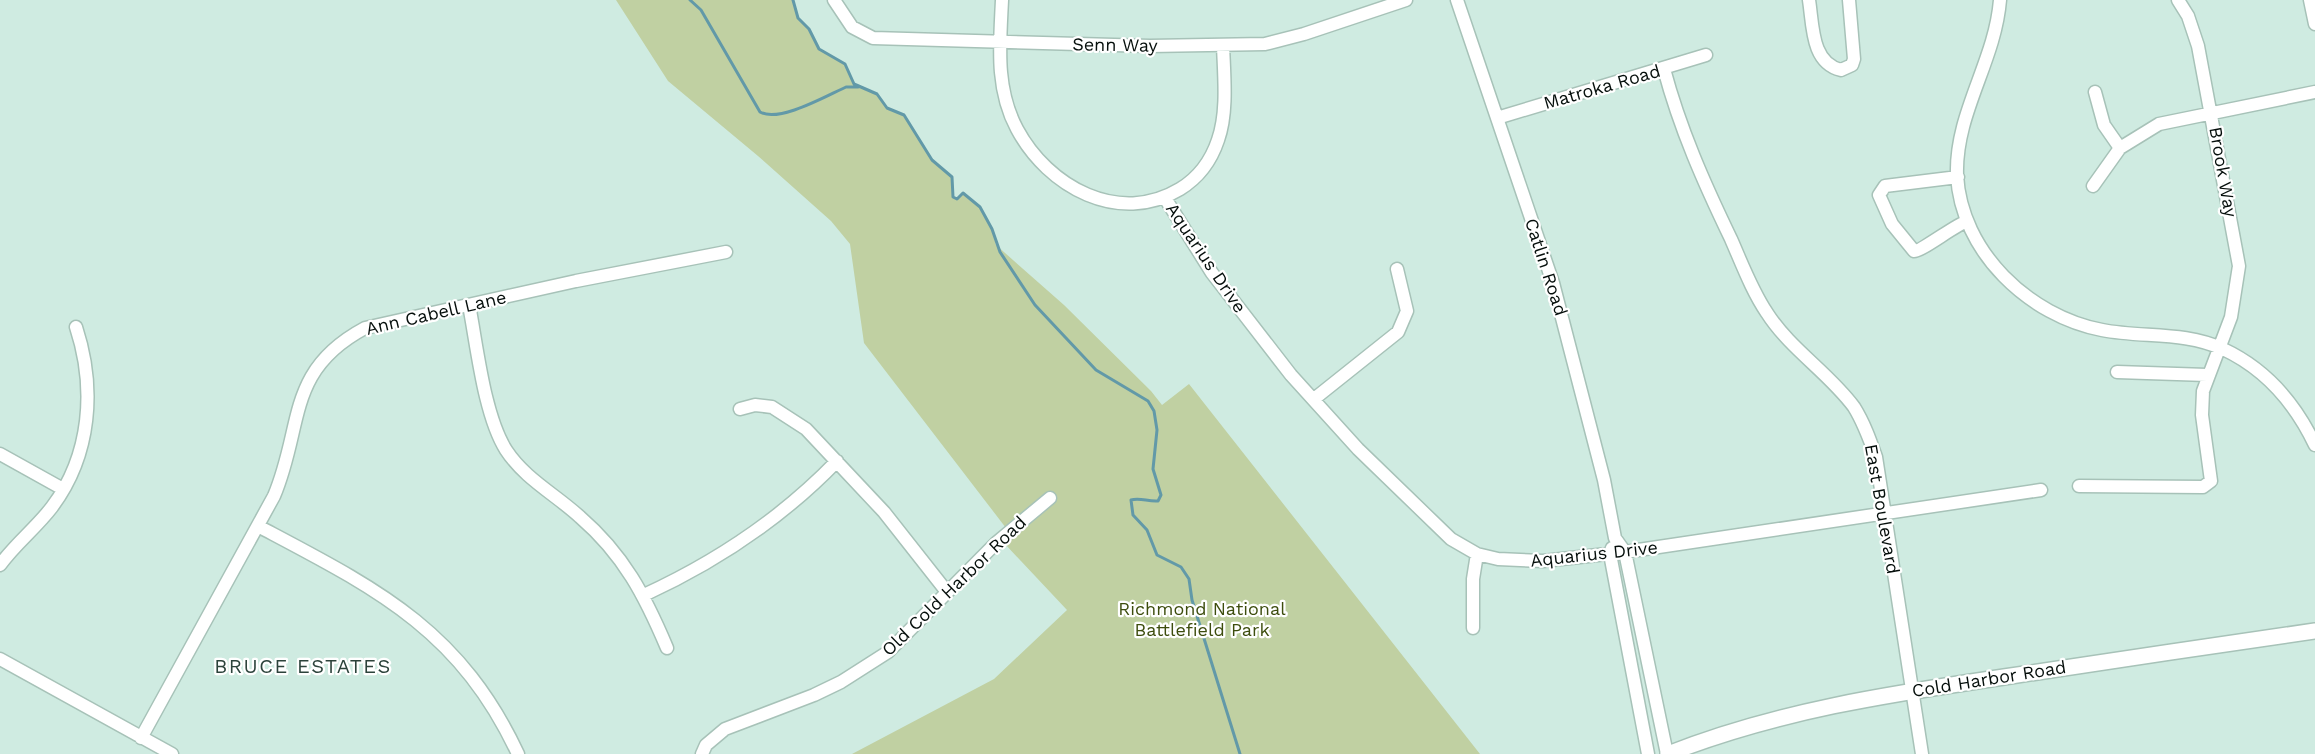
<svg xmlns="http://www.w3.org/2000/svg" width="2315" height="754" viewBox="0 0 2315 754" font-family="'Work Sans',sans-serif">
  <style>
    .green { fill: #c0d0a2 }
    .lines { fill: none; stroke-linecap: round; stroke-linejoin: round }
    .stream { stroke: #6299a8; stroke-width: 3 }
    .minor-casing { stroke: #a7c2b8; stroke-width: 15 }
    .major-casing { stroke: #a7c2b8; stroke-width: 18 }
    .minor { stroke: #fff; stroke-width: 12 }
    .major { stroke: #fff; stroke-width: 15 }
    .labels { text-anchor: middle; stroke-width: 4.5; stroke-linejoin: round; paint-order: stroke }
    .street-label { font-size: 18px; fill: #050e0b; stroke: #fff }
    .park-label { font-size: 18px; fill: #3d4d0d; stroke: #fff }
    .neighbourhood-label { font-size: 20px; letter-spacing: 1.5px; fill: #2c433b; stroke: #fff }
  </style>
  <rect width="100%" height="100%" fill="#cfebe1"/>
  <path class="green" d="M616,0h177l5,18 11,11 10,20 26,15 9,20 23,10 10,14 17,7 28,45 20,17 1,20 4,2 6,-6 17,14 12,22 4,16 68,60 87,86 11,14 27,-21 291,370h-628l142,-75 73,-69 -63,-67 2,-15 -142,-185 -14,-99 -19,-23 -73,-65 -90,-75z"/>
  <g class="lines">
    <path class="stream" d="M690,0l11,10 59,102c19,11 66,-16 86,-25h12
      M793,0l5,18 11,11 10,20 26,15 9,20 23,10 10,14 17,7 28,45 20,17 1,20 4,2 6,-6 17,14 12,22 8,23 35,53 61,65 52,31 6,10 3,19 -4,39 8,26 -3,6c-10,1 -18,-4 -27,-1l2,15 14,15 10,25 24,12 8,12 3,21 48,154"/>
    <defs>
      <path id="minor" d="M834,0l18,27 21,11 277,8 115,-2 39,-10 102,-34
        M1002,0c-2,44 -7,88 15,129 31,58 102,97 163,60 18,-11 31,-28 38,-49 10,-28 6,-65 5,-95
        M1457,0l96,283 51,197 11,58 10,14 42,202
        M1809,0c4,25 2,63 32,70l11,-5 2,-6 -5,-59
        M2000,0c-5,62 -45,113 -43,175 4,77 72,141 145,155 41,8 82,1 121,19 43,20 72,54 92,96
        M2310,0l5,24
        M1664,69c16,60 40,114 67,170 11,25 21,52 36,74 23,36 62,60 87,94 10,16 16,33 22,50l46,297
        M2095,92l9,33 16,23
        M1497,118l209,-63
        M1958,177l-73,9 -6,9 13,29 22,27c6,1 40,-25 53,-30
        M2093,186l27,-38 39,-24 156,-32
        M1165,198l47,75 79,102 67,74 93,90 26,15 21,5 45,2 82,-9 416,-62
        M469,305c8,41 15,110 37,145 19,29 49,44 74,67 44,38 65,79 87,131
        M2117,372l90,3
        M1314,399l84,-67 9,-21 -10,-42
        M740,409l15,-4 17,2 34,22 78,83 63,80
        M0,454l63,35
        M2079,486l124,1 8,-6 -9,-66 1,-24 28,-74 8,-51 -41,-220 -10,-30 -10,-16
        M258,526c117,62 201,102 260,228
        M1612,548l-2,6 38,200
        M0,565c15,-21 36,-37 52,-58 39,-52 44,-119 24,-180
        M644,595c74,-34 137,-76 193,-134
        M1473,628v-49l4,-25
        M0,659l172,95
        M141,738l133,-242c30,-71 11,-125 91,-168l211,-47 150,-29
        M702,754l4,-9 19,-16 89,-34 27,-13 47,-30 108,-109 54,-45"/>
      <path id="major" d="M1668,754c108,-43 222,-60 336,-77 104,-16 207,-31 311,-46"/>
    </defs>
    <use href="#minor" class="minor-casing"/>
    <use href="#major" class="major-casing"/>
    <use href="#minor" class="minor"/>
    <use href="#major" class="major"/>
  </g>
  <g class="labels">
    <g class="street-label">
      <text transform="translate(1115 45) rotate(1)" y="6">Senn Way</text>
      <text transform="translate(1602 87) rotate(-16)" y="6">Matroka Road</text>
      <text transform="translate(2223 172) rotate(80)" y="6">Brook Way</text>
      <text transform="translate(1206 258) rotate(56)" y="6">Aquarius Drive</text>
      <text transform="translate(1546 267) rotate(72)" y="6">Catlin Road</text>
      <text transform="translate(436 313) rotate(-13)" y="6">Ann Cabell Lane</text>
      <text transform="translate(1882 509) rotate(80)" y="6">East Boulevard</text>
      <text transform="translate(1594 554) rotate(-6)" y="6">Aquarius Drive</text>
      <text transform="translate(954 586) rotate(-44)" y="6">Old Cold Harbor Road</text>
      <text transform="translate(1989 679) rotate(-9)" y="6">Cold Harbor Road</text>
    </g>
    <g class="park-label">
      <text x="1202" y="615">Richmond National<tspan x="1202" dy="21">Battlefield Park</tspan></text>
    </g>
    <g class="neighbourhood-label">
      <text x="303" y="673">BRUCE ESTATES</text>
    </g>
  </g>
</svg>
